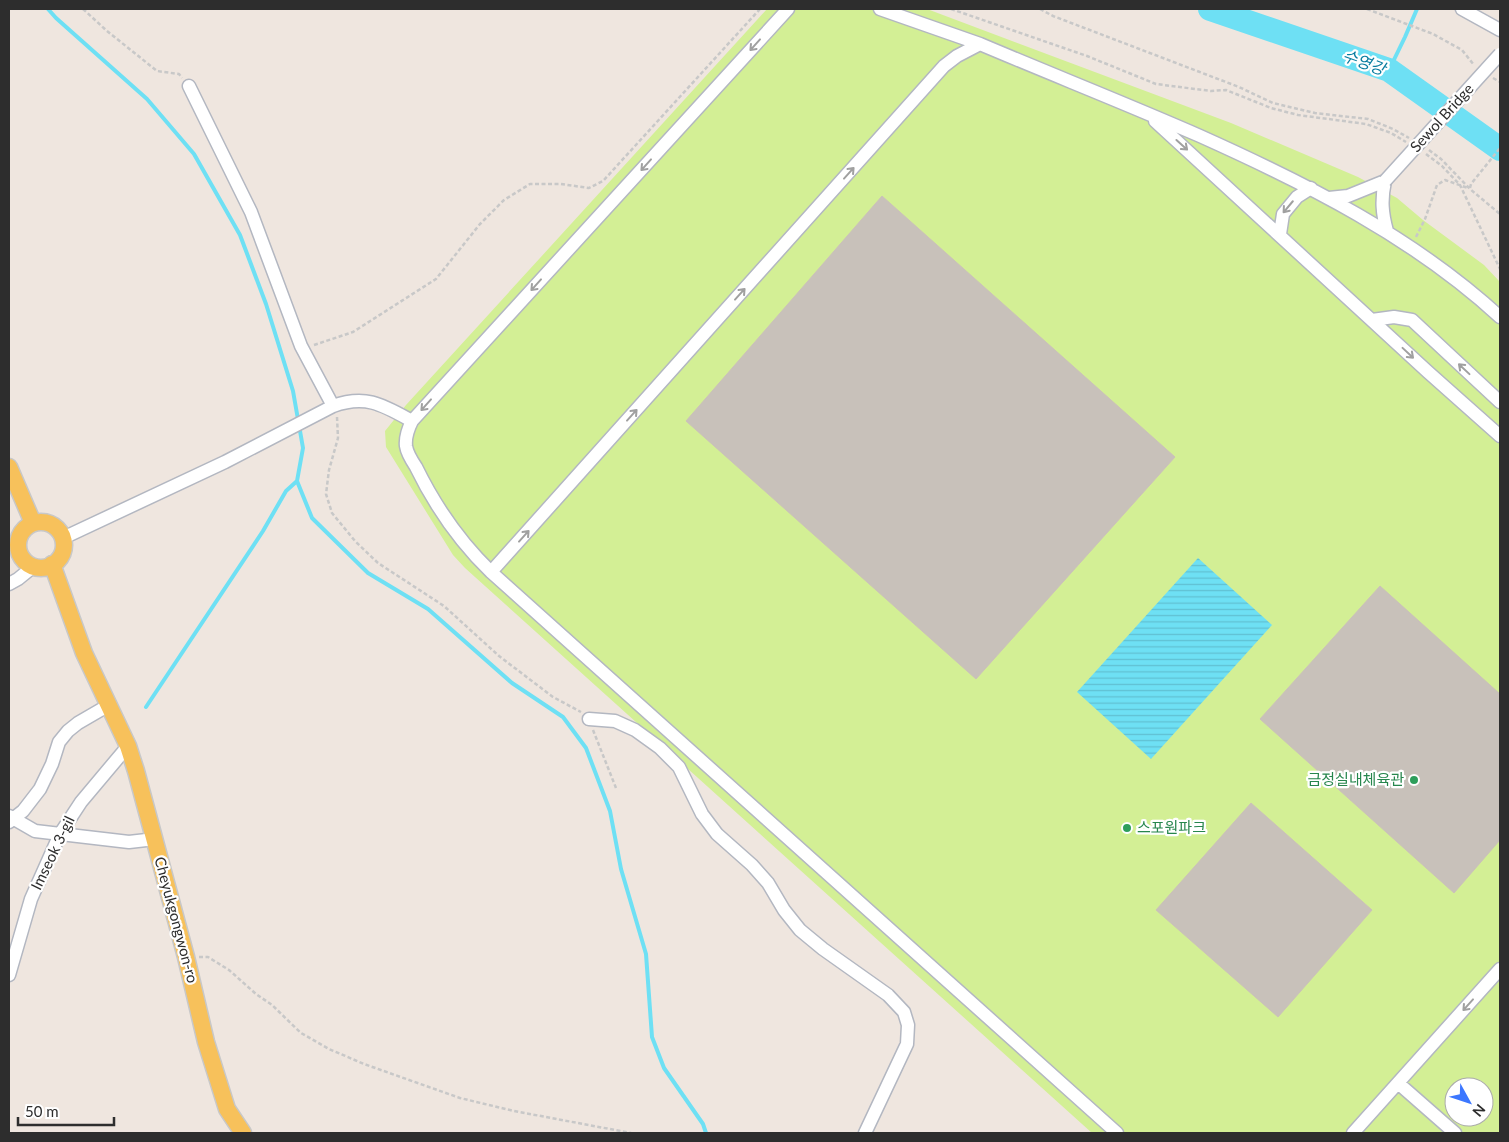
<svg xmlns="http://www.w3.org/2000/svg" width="1509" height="1142" viewBox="0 0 1509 1142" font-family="Lato,'Noto Sans KR',sans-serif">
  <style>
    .pitch { fill: #d3ef95; fill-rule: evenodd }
    .water { fill: url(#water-rules) }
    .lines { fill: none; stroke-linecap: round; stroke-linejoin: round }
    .stream { stroke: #6ee0f4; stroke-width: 4 }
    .river { stroke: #6ee0f4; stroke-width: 24 }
    .building { fill: #c8c1ba; stroke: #cbc2b8 }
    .minor-casing { stroke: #b3b7c1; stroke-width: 15 }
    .major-casing { stroke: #c8c8c8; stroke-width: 19 }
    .path { stroke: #c8c8c8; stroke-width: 2.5; stroke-dasharray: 4 2.5; stroke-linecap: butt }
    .minor { stroke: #fff; stroke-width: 12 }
    .major { stroke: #f7c15b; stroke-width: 16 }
    .minor-bridge-casing { stroke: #b3b7c1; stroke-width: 15; stroke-linecap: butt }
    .minor-bridge { stroke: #fff; stroke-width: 12 }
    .oneway { stroke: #a0a0a0 }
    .leisure-dot { fill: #2e9e5b; stroke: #fff; stroke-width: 2 }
    .labels { text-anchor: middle; stroke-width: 4.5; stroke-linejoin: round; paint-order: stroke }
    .street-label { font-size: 15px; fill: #2d2d2d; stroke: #fff }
    .leisure-label { font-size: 15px; fill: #27864d; stroke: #fff; text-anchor: end }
    .water-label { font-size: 16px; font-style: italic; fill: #087c9f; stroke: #fff }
  </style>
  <defs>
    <pattern id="water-rules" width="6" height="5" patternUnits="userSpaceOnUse" patternTransform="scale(1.25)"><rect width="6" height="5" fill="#6ee0f4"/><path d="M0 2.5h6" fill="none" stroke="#60c0d2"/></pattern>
  </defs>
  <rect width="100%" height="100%" fill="#efe6df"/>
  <path class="pitch" d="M767,9h160l304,114 127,54 39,21 26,22 61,45 16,17v851h-408l-627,-565 -12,-13 -67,-108 -1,-16 21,-26zM1454,1087h30v30h-30z"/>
  <path class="water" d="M1198,558l74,67 -121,134 -74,-67z"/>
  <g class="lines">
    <path class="stream" d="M48,9l8,9 91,81 47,55 46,81 26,69 27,87 10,57 -6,33 15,37 56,55 60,36 84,74 51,34 23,31 24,63 11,58 25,85 6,83 12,31 39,56 3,9
      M1389,70l16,-33 12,-28
      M146,707l117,-176 23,-40 11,-10"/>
    <path class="river" d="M1210,9l179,61 111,79"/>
  </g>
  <path class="building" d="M882,196l293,261 -199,222 -290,-258z
    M1380,586l120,108v146l-46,53 -194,-174z
    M1251,803l121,107 -94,107 -122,-107z"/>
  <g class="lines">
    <defs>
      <path id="minor" d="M788,9l-376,412c-4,8 -7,16 -6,25 1,7 6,15 10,21 19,39 44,75 75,105l626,561
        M1462,9l38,21
        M980,44c73,31 147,60 220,92 107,48 213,101 300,181
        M189,86l62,126 50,134 32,60
        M1155,121l273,251 72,64
        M1329,198l19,-2 37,-15c-4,19 -3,32 2,50
        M1280,234l3,-20 14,-17 14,-9
        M1372,320l22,-3 18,3 88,82
        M63,538l162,-76 108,-56c33,-12 50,-1 79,15
        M491,572l453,-506 13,-10 23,-12 -100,-35
        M9,584l9,-5 16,-13
        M589,719l26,2 20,9 25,18 19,19 23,47 15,20 35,31 16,18 16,27 16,20 23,19 65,46 16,17 4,13 -1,19 -42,89
        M9,816l26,15 94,11 26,-3
        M9,822l14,-11 17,-22 12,-25 7,-22 9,-11 10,-8 31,-18
        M9,975l22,-76 29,-65 21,-32 47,-56
        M1398,1083l57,50
        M1353,1133l147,-164"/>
      <path id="major" d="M9,467l24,56
        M18 545a23 23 0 1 1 46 0a23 23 0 1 1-46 0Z
        M52,564l32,89 44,93 8,25 50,186 20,85 21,67 16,24"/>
    </defs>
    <use href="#minor" class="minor-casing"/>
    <use href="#major" class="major-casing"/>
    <path class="path" d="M83,9l24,22 50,40 22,3 3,4
      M951,9l136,47 69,28 55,7 15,-1 45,18 27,7 68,9 25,9 15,9
      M1040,9l13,7 186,71 34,16 42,10 53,6 25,10 16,9
      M1367,9l66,25 29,16 12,15
      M1493,78l7,4
      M1429,150l12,9 29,30 30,25
      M1426,154l16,12 18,19 40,84
      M1470,188l1,-4 29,-36
      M1416,237l9,-18 12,-34 8,-5 23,8
      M314,345l39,-13 83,-53 44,-55 24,-24 26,-16h31l28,4 14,-7 157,-172
      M337,417l1,21 -9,32 -3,24 6,19 23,28 23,22 66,43 55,50 54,41 28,15
      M593,730l23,58
      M199,957h9l21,13 27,24 16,11 29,28 28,16 35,15 96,34 54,13 117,22"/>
    <use href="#minor" class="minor"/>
    <use href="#major" class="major"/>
    <defs>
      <path id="minor-bridge" d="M1385,181l115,-127"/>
    </defs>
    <use href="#minor-bridge" class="minor-bridge-casing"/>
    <use href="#minor-bridge" class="minor-bridge"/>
  </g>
  <defs><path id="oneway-shaft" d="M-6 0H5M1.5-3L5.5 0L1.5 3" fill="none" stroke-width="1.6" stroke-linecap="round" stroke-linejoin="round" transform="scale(1.25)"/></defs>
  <g class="oneway">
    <use href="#oneway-shaft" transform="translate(755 45) rotate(132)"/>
    <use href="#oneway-shaft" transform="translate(1182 145) rotate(42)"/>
    <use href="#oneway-shaft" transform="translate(646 165) rotate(132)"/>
    <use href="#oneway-shaft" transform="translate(849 173) rotate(-48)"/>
    <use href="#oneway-shaft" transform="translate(1288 207) rotate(130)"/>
    <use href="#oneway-shaft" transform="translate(536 285) rotate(132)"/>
    <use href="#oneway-shaft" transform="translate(740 294) rotate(-48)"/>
    <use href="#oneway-shaft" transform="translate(1408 353) rotate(43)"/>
    <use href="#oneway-shaft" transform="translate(1464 369) rotate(-137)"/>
    <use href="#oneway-shaft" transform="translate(426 405) rotate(132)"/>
    <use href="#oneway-shaft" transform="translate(632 415) rotate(-48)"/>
    <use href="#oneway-shaft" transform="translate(524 536) rotate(-48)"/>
    <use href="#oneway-shaft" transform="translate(1468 1005) rotate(132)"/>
  </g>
  <g class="leisure-dot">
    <circle cx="1414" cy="780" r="5"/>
    <circle cx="1127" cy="828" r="5"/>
  </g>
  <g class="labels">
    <g class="street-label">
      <text transform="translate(1442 118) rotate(-48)" y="5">Sewol Bridge</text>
      <text transform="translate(53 853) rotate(-64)" y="5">Imseok 3-gil</text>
      <text transform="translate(176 920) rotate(75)" y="5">Cheyukgongwon-ro</text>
    </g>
    <g class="leisure-label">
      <text x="1404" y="785">금정실내체육관</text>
      <text x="1137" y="833" text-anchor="start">스포원파크</text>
    </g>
    <g class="water-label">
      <text transform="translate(1364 62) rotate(20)" y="6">수영강</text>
    </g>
  </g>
  <rect width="1509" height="1142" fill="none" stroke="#2d2d2d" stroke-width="20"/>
  <g transform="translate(1469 1102) rotate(130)"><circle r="24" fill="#ffffff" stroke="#ababab"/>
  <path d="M0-4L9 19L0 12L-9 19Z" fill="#3c77ff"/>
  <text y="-8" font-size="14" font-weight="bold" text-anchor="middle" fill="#2d2d2d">N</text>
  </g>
  <path d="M18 1117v8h96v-8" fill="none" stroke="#2d2d2d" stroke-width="2.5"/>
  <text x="25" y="1117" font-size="15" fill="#2d2d2d" stroke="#ffffff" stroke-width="4" paint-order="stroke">50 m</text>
</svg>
